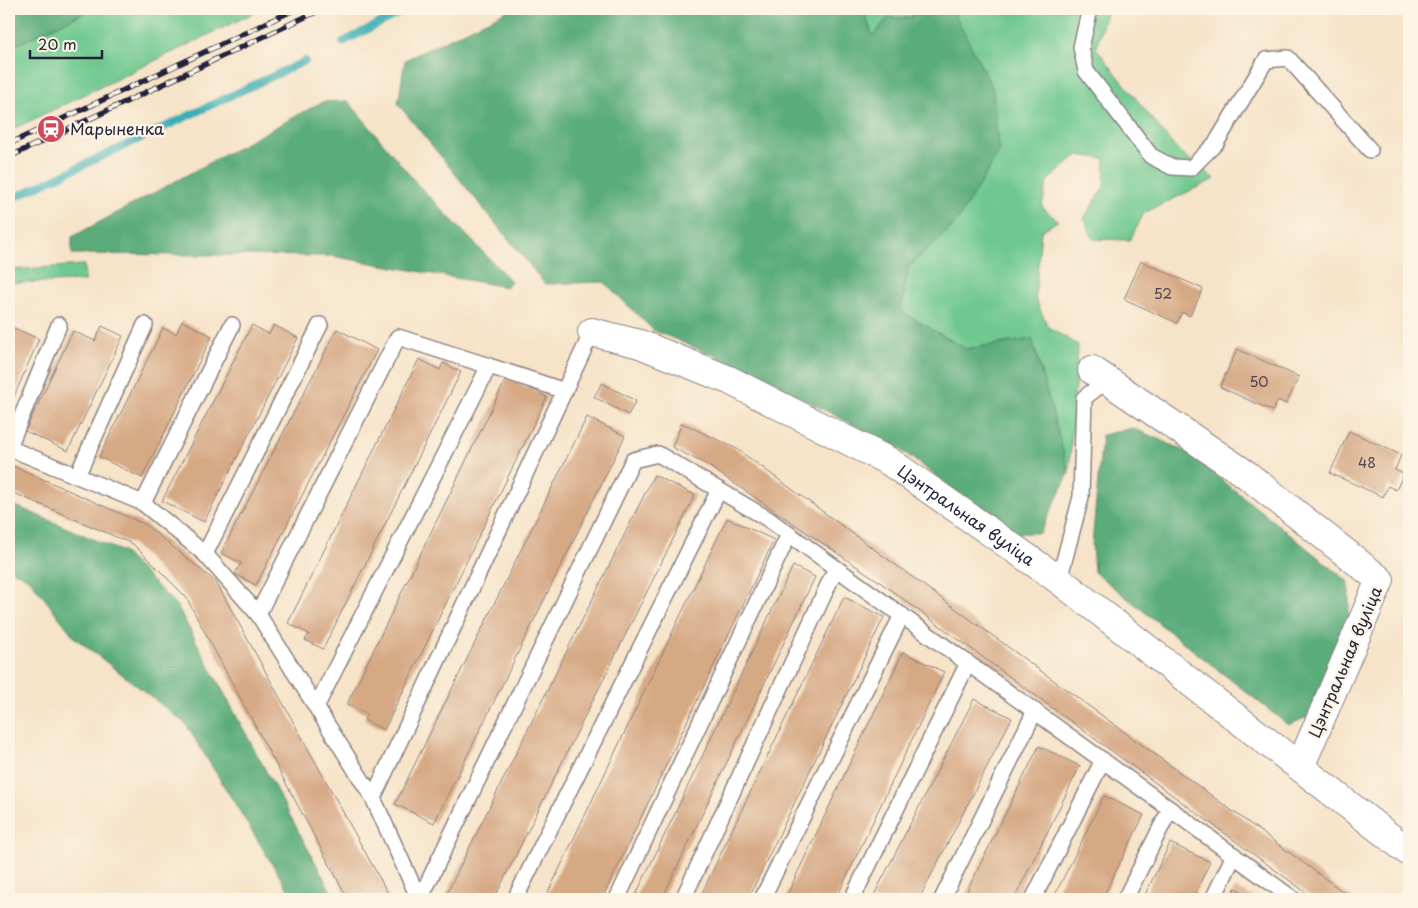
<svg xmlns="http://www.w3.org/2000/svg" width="1418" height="908" viewBox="0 0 1418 908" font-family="'Playpen Sans',sans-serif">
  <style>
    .green { fill: #6ec88f; stroke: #487565 }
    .forest { fill: #5aac7a; stroke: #3e675a }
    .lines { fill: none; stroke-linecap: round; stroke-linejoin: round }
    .stream { stroke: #3badb5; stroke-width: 8 }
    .building { fill: #d6a985 }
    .lane-casing { stroke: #8c8282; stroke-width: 18 }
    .street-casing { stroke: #8c8282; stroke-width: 30 }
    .lane { stroke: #fff; stroke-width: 15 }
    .street { stroke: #fff; stroke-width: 28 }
    .rail-casing { stroke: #22223b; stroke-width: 5.5 }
    .rail { stroke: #fcf5e5; stroke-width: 4; stroke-dasharray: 11; stroke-linecap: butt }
    .labels { text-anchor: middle; stroke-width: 4.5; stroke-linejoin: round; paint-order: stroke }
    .number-label { font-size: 14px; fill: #4f444e }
    .poi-label { font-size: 16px; fill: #22223b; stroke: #fcf5e5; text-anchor: start }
    .street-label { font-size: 16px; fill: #22223b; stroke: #fcf5e5 }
  </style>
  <rect width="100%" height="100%" fill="#fcf5e5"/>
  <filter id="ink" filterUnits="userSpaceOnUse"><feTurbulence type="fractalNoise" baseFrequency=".02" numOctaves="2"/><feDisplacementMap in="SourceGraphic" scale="10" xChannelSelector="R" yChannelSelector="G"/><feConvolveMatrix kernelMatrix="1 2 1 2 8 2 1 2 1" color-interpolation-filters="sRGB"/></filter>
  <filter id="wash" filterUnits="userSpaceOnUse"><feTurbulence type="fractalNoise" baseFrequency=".0096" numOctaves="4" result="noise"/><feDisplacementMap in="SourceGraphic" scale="20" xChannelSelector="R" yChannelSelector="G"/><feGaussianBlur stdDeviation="1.12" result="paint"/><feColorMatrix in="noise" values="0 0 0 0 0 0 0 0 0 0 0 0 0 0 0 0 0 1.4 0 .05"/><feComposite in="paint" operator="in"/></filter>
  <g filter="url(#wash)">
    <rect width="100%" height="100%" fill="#f6e3c8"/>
    <path class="green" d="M92,9h170l-253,122v-83z
      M861,9h52l-1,9h-24l-15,19 -9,-25z
      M952,9h155l-11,39 80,101 39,30 -71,34 -14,27 -37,-1 -9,-21 20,-31 1,-28 -27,-4 -31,26 -5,26 16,14 -17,10 -6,67 13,29 30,18 -9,128 -37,-134 -66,10 -65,-37 7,-45 47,-43z
      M84,265l1,16 -76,2v-13z"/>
    <path class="forest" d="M9,9h83l-83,39z
      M511,9h350l3,3 9,24 15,-18h24l1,-9h39l41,80 6,64 -44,71 -47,43 -7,44 65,38 66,-10 37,134 -29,60h-27l-116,-86 -160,-82 -84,-35 -49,-48 -59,2 -147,-180 7,-44z
      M348,101l70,84 93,96 -5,6 -174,-31 -260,-2v-17l250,-135z
      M1133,428l54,24 162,130v44l-37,89 -24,10 -194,-153 -2,-27 10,-110z
      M9,503l114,49 54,54 158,293h-41l-109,-176 -110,-85 -45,-58 -21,-12z"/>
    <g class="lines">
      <path class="stream" d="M343,42l64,-33
        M9,200l296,-139"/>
    </g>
    <g id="blocks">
      <path class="building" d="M1141,261l62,28 -13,27 -8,-4 -5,11 -53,-24z
        M182,321l30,15 -70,142 -43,-21 64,-129 13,6z
        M252,325l17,9 5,-9 24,13 -94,184 -42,-21z
        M9,326l30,13 -30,69z
        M102,326l21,10 -55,115 -43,-20 48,-100 22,10z
        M337,329l40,21 -121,235 -21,-11 6,-11 -20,-10z
        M1237,349l62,28 -13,27 -8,-4 -5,11 -53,-24z
        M419,359l21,11 3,-7 18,9 -138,277 -18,-9 4,-6 -21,-11z
        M507,377l40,20 -163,333 -20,-10 3,-6 -20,-10z
        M602,383l34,18 -8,14 -34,-18z
        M587,417l38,19 -191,387 -39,-19z
        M682,423l55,26 616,450h-38l-438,-319 -170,-115 -35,-18z
        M1349,431l52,24 -6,15 9,4 -8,16 -8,-4 -5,11 -53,-24z
        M9,464l137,61 70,57 175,317h-43l-162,-302 -53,-53 -124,-53z
        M654,475l41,20 -201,404h-50z
        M727,518l47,22 -172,359h-57z
        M793,566l22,11 -153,322h-28z
        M844,597l40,20 -136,282h-49z
        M903,652l41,20 -108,227h-51z
        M974,699l38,19 -93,181h-47z
        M1039,746l41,20 -66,133h-51z
        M1104,796l40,19 -42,84h-49z
        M1170,843l40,19 -18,37h-49z
        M1235,888l23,11h-28z"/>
    </g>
  </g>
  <g filter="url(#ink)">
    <use href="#blocks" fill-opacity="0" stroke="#8c8282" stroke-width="1"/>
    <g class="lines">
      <defs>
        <path id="lane" d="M1090,9l-9,38 5,24 65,85 21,11 19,1 25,-25 50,-83 22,-2 82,92
          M9,447l50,-122
          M9,448l134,55 62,51 53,60 115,184 46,101
          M77,476l68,-151
          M143,503l89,-178
          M205,554l115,-229
          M1059,580l22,-83 3,-99 23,-18
          M258,614l140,-277 91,29
          M316,707l173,-341 76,25
          M373,798l219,-466
          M420,899l213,-439 25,-6 110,65 402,290 123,90
          M515,899l204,-409
          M617,899l172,-365
          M683,899l153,-331
          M762,899l140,-284
          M852,899l116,-236
          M942,899l93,-188
          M1033,899l70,-139
          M1125,899l45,-90
          M1213,899l21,-44"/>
        <g id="street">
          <path id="s1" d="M592,332l48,12 89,36 161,82 169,118 350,272"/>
          <path d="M1092,370l155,105 133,105 -80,187"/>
        </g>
      </defs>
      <use href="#lane" class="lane-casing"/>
      <use href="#street" class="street-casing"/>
      <use href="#lane" class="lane"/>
      <use href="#street" class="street"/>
      <defs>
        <path id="rail" d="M9,144l287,-135
          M9,157l313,-148"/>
      </defs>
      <use href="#rail" class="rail-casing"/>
      <use href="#rail" class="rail"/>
    </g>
  </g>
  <defs>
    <symbol id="station-disc" viewBox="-11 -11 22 22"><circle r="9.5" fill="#d1495b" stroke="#fcf5e5"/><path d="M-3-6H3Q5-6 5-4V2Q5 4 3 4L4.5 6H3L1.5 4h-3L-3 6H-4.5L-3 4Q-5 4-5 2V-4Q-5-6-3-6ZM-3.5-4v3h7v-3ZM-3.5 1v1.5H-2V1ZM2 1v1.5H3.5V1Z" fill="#fff"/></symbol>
  </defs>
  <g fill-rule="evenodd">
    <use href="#station-disc" x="35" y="113" width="32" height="32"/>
  </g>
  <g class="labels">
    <g class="number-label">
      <text x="1163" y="299">52</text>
      <text x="1259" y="387">50</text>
      <text x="1367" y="468">48</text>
    </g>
    <g class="poi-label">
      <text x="70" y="135">Марыненка</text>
    </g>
    <g class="street-label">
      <text dy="6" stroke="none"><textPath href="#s1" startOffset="419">Цэнтральная вуліца</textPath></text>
      <text transform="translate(1345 662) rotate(-67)" y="6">Цэнтральная вуліца</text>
    </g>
  </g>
  <rect width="1418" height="908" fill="none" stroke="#fcf5e5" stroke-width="30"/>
  <path d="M30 50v8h72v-8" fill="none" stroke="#22223b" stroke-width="2.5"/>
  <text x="38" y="50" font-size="15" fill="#22223b" stroke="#fcf5e5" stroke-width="4" paint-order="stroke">20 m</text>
</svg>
